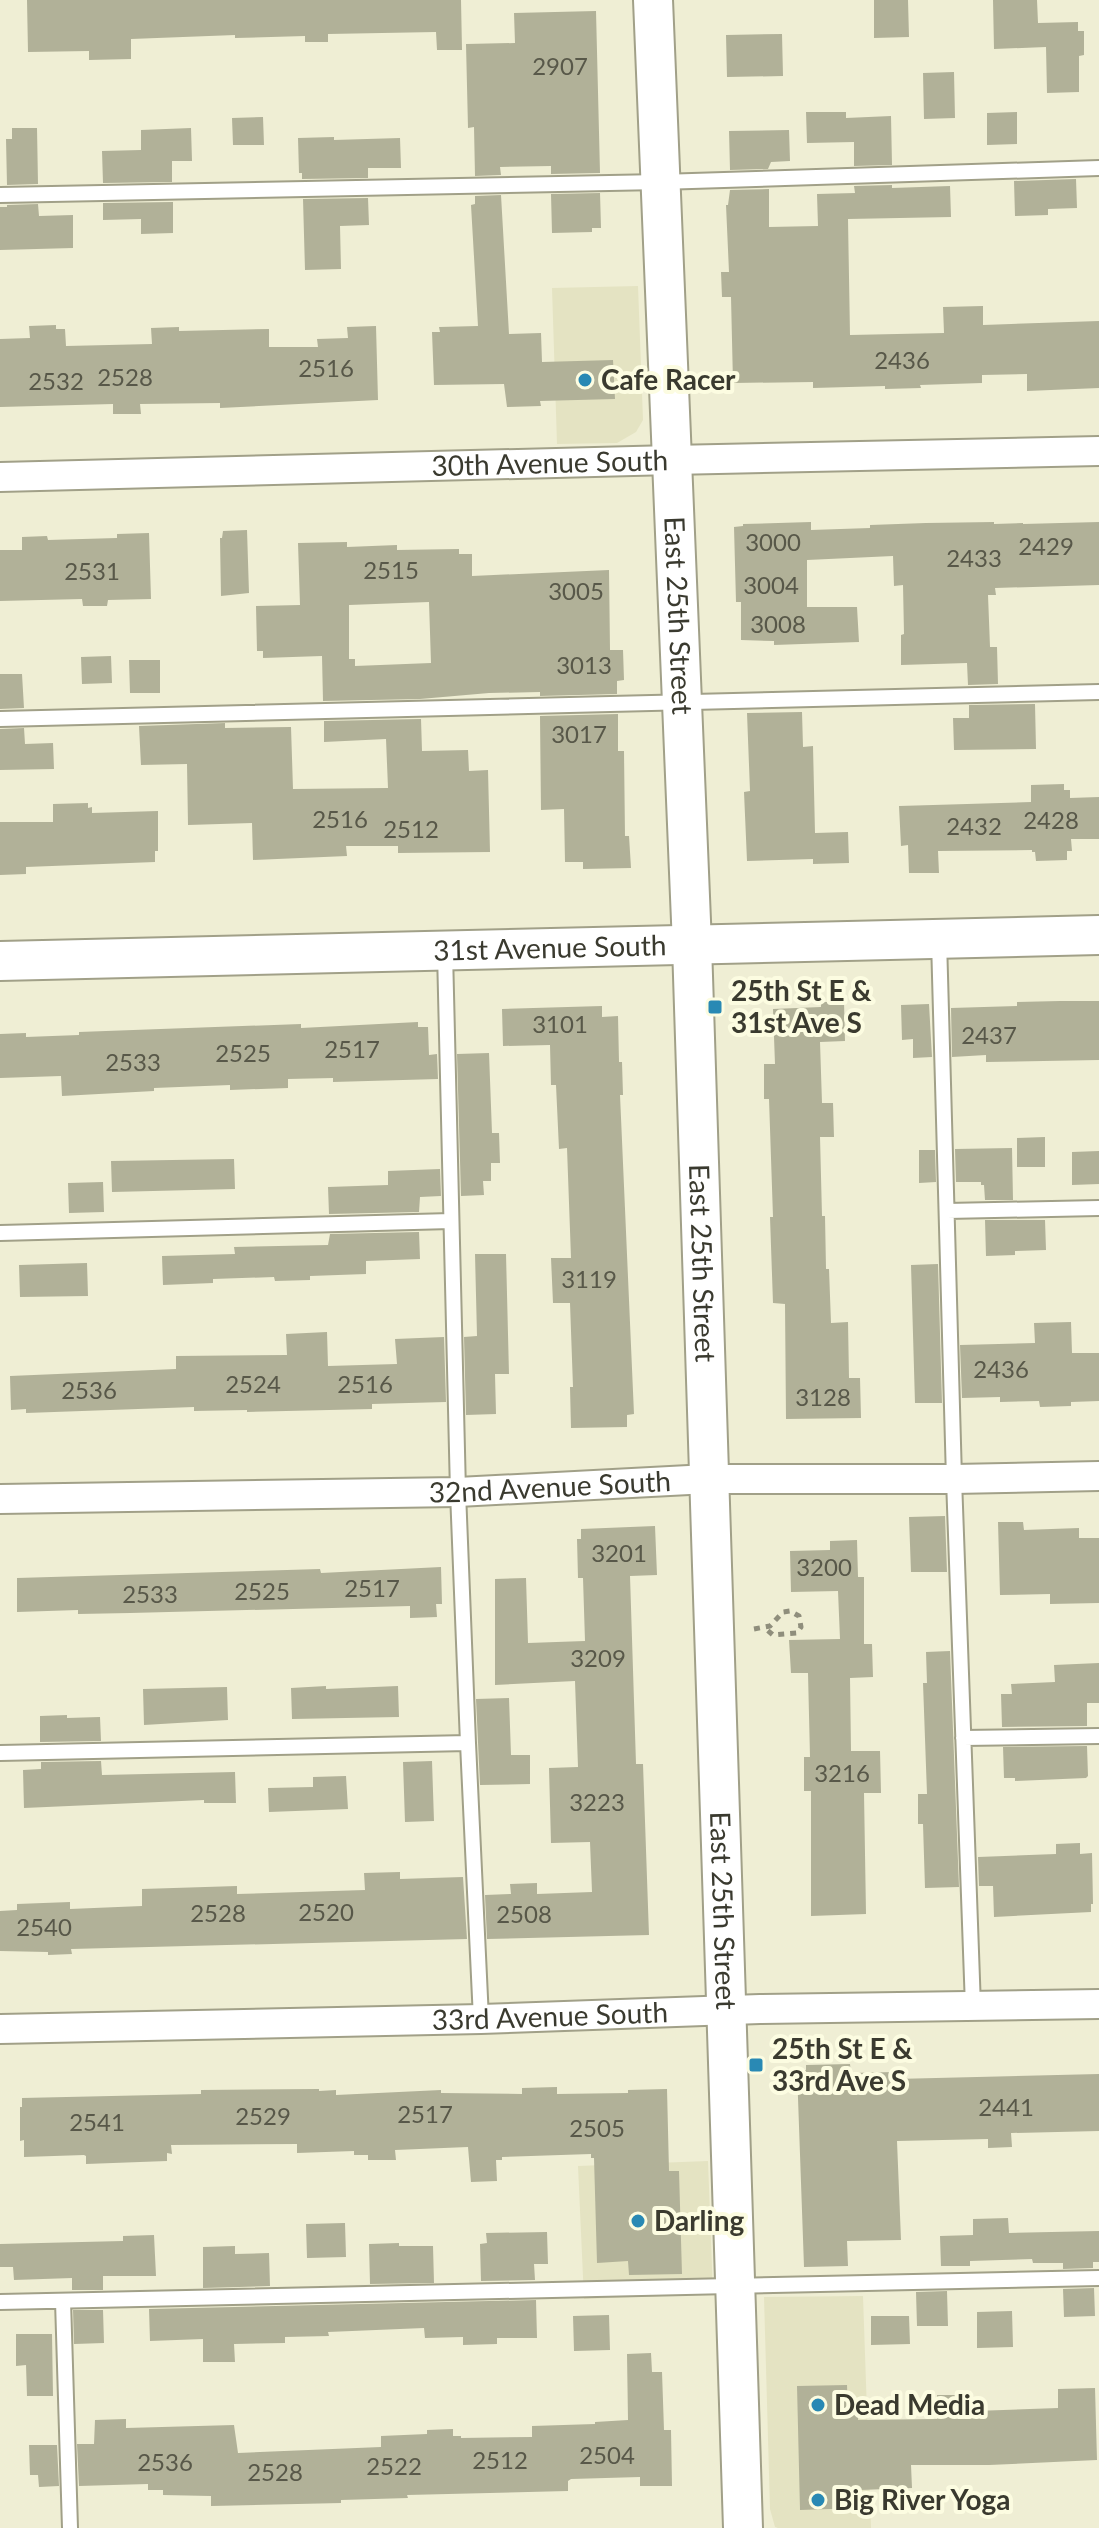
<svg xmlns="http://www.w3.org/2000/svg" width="1099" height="2528" viewBox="0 0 1099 2528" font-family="Lato,sans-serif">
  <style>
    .built { fill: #e4e3c2 }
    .building { fill: #b1b198; fill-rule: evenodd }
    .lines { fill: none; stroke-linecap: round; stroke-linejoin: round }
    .lane-casing { stroke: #a1a088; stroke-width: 18 }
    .street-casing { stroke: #a1a088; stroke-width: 32 }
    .secondary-casing { stroke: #a1a088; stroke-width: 42 }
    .path { stroke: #8f8e7c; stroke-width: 5; stroke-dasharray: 6 6; stroke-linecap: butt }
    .lane { stroke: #fff; stroke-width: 14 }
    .street { stroke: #fff; stroke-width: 28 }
    .secondary { stroke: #fff; stroke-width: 38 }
    .poi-dot { fill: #2989b4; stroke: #fcfce1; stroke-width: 3 }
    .labels { text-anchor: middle; stroke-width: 8; stroke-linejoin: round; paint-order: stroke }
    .number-label { font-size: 24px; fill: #585849 }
    .poi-label { font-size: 28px; font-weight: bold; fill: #3a3a2f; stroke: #fcfce1; text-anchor: start }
    .street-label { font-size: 28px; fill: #3a3a2f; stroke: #fcfce1 }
  </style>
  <rect width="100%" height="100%" fill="#efeed4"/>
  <path class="built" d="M638,286l5,134 -7,12 -19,11 -60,1 -5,-156z
    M708,2161l5,133 -129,5 -6,-133z
    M863,2296l8,232h-93l-3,-1 -5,-18 -6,-212z"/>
  <path class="building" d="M27,0h434l1,50h-25l-1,-18 -108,2v8h-23v-6l-70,2v-3l-104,4v20l-42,1v-9l-61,1z
    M874,0h34l1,37 -35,1z
    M993,0h44l1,23 40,-1v9h6v24l-5,1v36l-32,1 -1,-46 -52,2z
    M596,11l4,162 -49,1v-8l-51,1 1,8 -26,1 -1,-49 -6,1 -2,-84 49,-1 -1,-30z
    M782,34l1,42 -56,1 -1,-42z
    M954,72l1,46 -31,1 -1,-46z
    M806,112h40v6l45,-2 1,49 -38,1v-24l-47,1z
    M1017,112v32l-30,1v-32z
    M263,117l1,28h-31l-1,-27z
    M12,128h25l1,56 -31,1 -1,-46h6z
    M191,128l1,33h-20v21l-69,1 -1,-32 39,-1v-20z
    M789,130l1,31 -19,1 -3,7 -38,1 -1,-39z
    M334,137v3l66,-2 1,30h-33v10l-66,1v-6h-3l-1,-35z
    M1076,179l1,29 -29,1v6l-33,1 -1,-35z
    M892,185v3l58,-2 1,31 -103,2 2,116 94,-2 -1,-26 40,-1v19l116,-4v67l-72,3v-17l-45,1v8l-62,2 1,3 -36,1v-3l-72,2v-6l-80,1 -2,-86h-9l-1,-25h8l-3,-67h2l2,-15 39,-1v38l49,-1 -1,-32 38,-1 -1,-7z
    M600,193l1,35h-9v4l-40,1 -1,-39z
    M501,195l8,139 32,-1 1,29 71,-2 2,39 -75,2 1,5 -34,1 -3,-23 -70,1 -2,-53h8l-1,-5 39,-1 -7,-121 4,-1v-8z
    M368,198l1,27 -29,1 1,43 -36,1 -2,-71z
    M173,202v31l-32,1v-15l-38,1v-17z
    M38,204l1,12 34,-1v33l-73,2v-43h7v-2z
    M56,325v4h9l1,17 86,-2 -1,-16 28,-1v4l90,-2v18h49l-1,-8 31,-1 -1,-11 29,-1 2,74 -158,8v-5l-80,1 1,10h-28v-10l-113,3v-68l30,-1 -1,-12z
    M811,522v8l59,-2v-3l56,-2 68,-1v2l29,-1v1l76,-2v63l-104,3 1,7h-8l2,52h7l1,37 -30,1 -1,-22 -66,2v-30l3,-1 -1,-49 -9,1 -1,-30 -86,4v47h50l2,35 -85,3v-4l-33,-1v-38h-5l-2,-75 9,-1v-2z
    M247,530l2,63 -28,3 -1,-58h2l1,-7z
    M149,533l2,66 -43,1 -1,6h-24l-1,-7 -82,2v-51h22v-13l25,-1 1,4 69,-2v-4z
    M347,542v5l50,-2v5l62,-1v5h13v22l137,-6 1,80h13l1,30 -7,1v13l-77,2v-4l-51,1 -69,6 -97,2 -1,-45 -59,2v-7h-6l-1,-45 44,-1 -2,-62zM429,602l2,61 -76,3v-7h-6v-54z
    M111,656l1,27 -30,1 -1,-27z
    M129,660h31v33h-30z
    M0,674h22l2,34 -24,1z
    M1035,704l1,45 -82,1 -1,-32h16v-13z
    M802,712l1,35 10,-1 2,87 33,-1 1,31 -36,1v-5l-66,2 -3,-69 6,-1 -3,-78z
    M618,714v37h6l1,85h4l2,32 -48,1v-7h-18l-1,-53 -23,1 -1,-94z
    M421,719l1,32 46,-1 1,21 19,-1 2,82 -92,1v-7h-52l1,10 -94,4 -1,-37 -64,2 -1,-61 -46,1 -2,-39 86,-3v5l66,-1 2,62 95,-1 -2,-49 -62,3v-21z
    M24,728l1,16 28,-1 1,26 -54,1v-41z
    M1064,784v6h6v8l29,-1v42h-28l1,12h-5v9l-31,1 -1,-9h-3v-2l-94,1 1,22h-30l-1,-28 -7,1 -2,-40 132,-4v-17z
    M88,803v5l4,-1v6l66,-2v40h-3v11l-129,5v7l-26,1v-53h53v-18z
    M1060,1001h39v59l-113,2v-7l-34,2 -1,-49 66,-2v-4z
    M821,1002h23l1,39 -25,1 2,61h11l1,34h-14l2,79h3l1,53h3l2,54 17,-1 1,56h11l1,40 -75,1 -1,-115 -12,-1 -3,-86h3l-4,-118h-5v-35h11l-2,-55 48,-2z
    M929,1004l3,53 -19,1v-19l-11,1 -1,-35z
    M602,1006v11l16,-1 1,46h3l1,33h-3l14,319 -7,1v12l-56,1 -1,-41h3l-3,-84h-17l-2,-45h20l-4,-110 -8,1 -3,-64h-5l-1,-40 -47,1 -1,-37z
    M418,1022v5h10l1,28 8,-1 1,25 -105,3v-4l-45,1v9l-58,2v-5l-76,3v3l-92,5 -1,-20 -61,2v-44l26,-1v4l53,-2v-3l222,-8v4z
    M489,1053l3,80h7l1,30h-9v18h-8l1,14 -23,1 -4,-142z
    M1045,1137v30h-28v-29z
    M1012,1148l1,52h-28l-1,-15h-3v-3h-25l-1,-33z
    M919,1150h16l1,32 -17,1z
    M1099,1151v33l-27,1v-33z
    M234,1159l1,30 -123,3 -1,-31z
    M440,1169l1,27 -21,1 -1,15 -90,2 -1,-27 60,-2v-14z
    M103,1182l1,30 -35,1 -1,-30z
    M985,1220h60l1,30 -31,1v4l-29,1z
    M419,1232l1,27 -54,2v13l-56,2v4l-35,1 -1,-4 -61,2v4l-50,2 -1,-29 73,-2 -1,-7 94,-2 2,-11z
    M475,1254h31l3,120h-14l1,40 -30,1 -2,-78 13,-1z
    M87,1263l1,33 -68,1 -1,-32z
    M938,1264l4,139h-27l-4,-138z
    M1071,1322l1,31h27v48l-28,1v4l-31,1 -1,-6 -39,1v-5l-38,1 -2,-53 75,-2 -1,-20z
    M327,1332l1,34 69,-2 -2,-25 49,-2 2,65 -74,2v5l-125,3v-2l-53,1v-4l-168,6v-4l-15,1 -1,-34 166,-7v-13l111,-1 -1,-21z
    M945,1516l2,56h-36l-2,-55z
    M998,1522h25l1,8 55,-2v10h20v65l-49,1v-10l-50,1z
    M655,1526l2,49 -27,1 6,188h7l6,171 -162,4 -2,-44 26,-1 -1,-10 27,-1v11l55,-2 -2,-50 -39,1 -2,-75 29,-1 -3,-86 -80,4v-106l31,-1 2,65 57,-2 -2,-63h-5l-1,-39h4v-10z
    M857,1540l1,37h6v67h8l1,33 -23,1 1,73h29l1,42h-17l2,121 -55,2v-125h-7v-34h6l-2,-84h-17l-2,-33 51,-1 -2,-48 -47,1 -1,-41 40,-1v-9z
    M441,1567l1,37h-6l1,13 -27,1v-12l-280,7 -52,1v-4l-61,2v-34l303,-9 1,4z
    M950,1651l9,236 -34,1 -2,-64h-5v-30h9l-4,-111h4l-1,-31z
    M1099,1663v40h-12v23l-85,1 -1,-33h11l-1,-10 44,-2 -1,-17z
    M326,1686v3l72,-3 1,31 -107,2 -1,-31z
    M227,1687l1,33 -84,5 -1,-36z
    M509,1698l2,57h19v29l-50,1 -4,-86z
    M67,1715v3l33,-1 1,24 -61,1v-26z
    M1087,1746l1,30 -2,2 -71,3v-3h-11l-1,-31z
    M101,1761l1,14 133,-3 1,31h-32v-3l-180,8 -1,-38 18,-1v-7z
    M432,1761l2,60 -29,1 -2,-60z
    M346,1776l2,33 -79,3 -1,-24 45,-1v-10z
    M1080,1843v11l12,-1 1,51h-2v8l-97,5 -1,-31h-14l-1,-29 78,-3v-10z
    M400,1872v7l63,-2 4,62 -396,10 1,5 -24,1v-3l-48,-1v-40l17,-1v-6l53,-2v7l72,-3v-17l95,-3v8l128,-4 -1,-17z
    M850,2064l1,9 43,-1 1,7 204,-5v57l-88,2 1,14 -24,1v-9l-91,2 4,99 -54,1 1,25 -44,1 -7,-197h9v-5z
    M557,2087v7l71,-1v-3l39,-1 2,82h10l3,103 -53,1 -1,-14 -31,2 -3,-105h-3v-4l-89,3v3h-6l1,21 -26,1 -3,-35 -73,3 1,10h-28v-5h-14v-4l-57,2v-9l-126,1 1,9 -5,-1v8l-81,3v-8l-2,-1 -60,2v-17l-4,1v-34h2v-9l179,-4v-4l118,-1v2l17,-1v5l105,-5v3l81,1v-6z
    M1008,2218l1,15 90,-2v31h-6v6l-30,1v-6h-30l-1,-4 -62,2v5h-29l-1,-30 33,-1v-16z
    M345,2223l1,34 -39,1 -1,-34z
    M547,2232l1,32h-14l1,16 -54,1 -1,-37 7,-1 -1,-10z
    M154,2235l2,41h-53v14h-31v-12l-58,2 -1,-13h-13v-23l123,-3v-5z
    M399,2243v3h34l1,37 -64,1 -1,-40z
    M235,2246v8l34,-1 1,33 -67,2v-41z
    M1094,2288l1,28 -31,1 -1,-28z
    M947,2291l1,35h-31l-1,-34z
    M536,2300l1,38h-40v6l-34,1v-8l-38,1 -1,-10 -96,4 1,4 -44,1v6l-51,1 1,18h-32v-23l-53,2 -1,-32z
    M73,2310h30l1,33 -30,1z
    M1012,2311l1,36 -36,1v-36z
    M609,2315l1,35 -36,1 -1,-35z
    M871,2316h38l1,28 -39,1z
    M16,2334h36l1,62h-26l-1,-31 -10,1z
    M651,2353l1,19h10l2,58h7l1,56h-32v-9l-69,2 -3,2v10l-161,4 1,3 -67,2v3l-130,3v-10l-48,-1v-5h-15v-6l-69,2 -2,-42h17l1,-24 31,-1v9l108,-3 4,28 143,-6v-11l46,-2v-4l26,-1v7h8v2l71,-1v-11l63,-2v-2l33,-2 -1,-66z
    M847,2385l1,28 10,-1v8l79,-1v-24h36l1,16 84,-3v-19l37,-1 2,72 -108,5h-78l1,23 -52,2v18l-60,2 -3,-124z
    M29,2445h28l2,41 -20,1 -1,-12h-8z"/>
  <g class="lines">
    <defs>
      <path id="lane" d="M0,195l660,-13 439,-14
        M0,719l1099,-27
        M939,940l15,539 19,528
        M947,1211l152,-3
        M0,1233l451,-12
        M963,1738l136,-2
        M468,1743l13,276
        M0,1753l468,-10 -10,-251 -13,-540
        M63,2301l7,227
        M0,2302l1099,-24"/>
      <g id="street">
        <path id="s1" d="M0,477l672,-17 427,-9"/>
        <path id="s2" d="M0,1499l458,-7 250,-13h246l145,-3"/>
        <path id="s3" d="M0,2029l481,-10 279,-10 339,-5"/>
      </g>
      <g id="secondary">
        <path id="s4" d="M653,0l39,945 51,1583"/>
        <path id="s5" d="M0,961l1099,-26"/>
      </g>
    </defs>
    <use href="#lane" class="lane-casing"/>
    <use href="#street" class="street-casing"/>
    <use href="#secondary" class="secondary-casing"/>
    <path class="path" d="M754,1629l16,-3 13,-14 7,-1 9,5 2,11 -4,6 -24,2 -7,-6"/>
    <use href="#lane" class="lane"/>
    <use href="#street" class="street"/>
    <use href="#secondary" class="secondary"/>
  </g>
  <g class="poi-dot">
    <circle cx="585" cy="380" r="8"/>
    <rect x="707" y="999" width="16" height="16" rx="4"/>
    <rect x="748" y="2057" width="16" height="16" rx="4"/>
    <circle cx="638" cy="2221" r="8"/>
    <circle cx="818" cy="2405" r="8"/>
    <circle cx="818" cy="2500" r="8"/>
  </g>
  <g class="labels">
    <g class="number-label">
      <text x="560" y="75">2907</text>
      <text x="902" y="369">2436</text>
      <text x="326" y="377">2516</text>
      <text x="125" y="386">2528</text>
      <text x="56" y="390">2532</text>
      <text x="773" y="551">3000</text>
      <text x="1046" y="555">2429</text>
      <text x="974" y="567">2433</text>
      <text x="391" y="579">2515</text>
      <text x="92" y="580">2531</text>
      <text x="771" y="594">3004</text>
      <text x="576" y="600">3005</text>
      <text x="778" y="633">3008</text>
      <text x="584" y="674">3013</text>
      <text x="579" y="743">3017</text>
      <text x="340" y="828">2516</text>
      <text x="1051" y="829">2428</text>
      <text x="974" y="835">2432</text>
      <text x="411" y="838">2512</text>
      <text x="560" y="1033">3101</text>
      <text x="989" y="1044">2437</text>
      <text x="352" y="1058">2517</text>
      <text x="243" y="1062">2525</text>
      <text x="133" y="1071">2533</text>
      <text x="589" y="1288">3119</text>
      <text x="1001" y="1378">2436</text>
      <text x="253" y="1393">2524</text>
      <text x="365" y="1393">2516</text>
      <text x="89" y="1399">2536</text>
      <text x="823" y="1406">3128</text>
      <text x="619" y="1562">3201</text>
      <text x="824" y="1576">3200</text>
      <text x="372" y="1597">2517</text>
      <text x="262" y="1600">2525</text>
      <text x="150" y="1603">2533</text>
      <text x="598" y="1667">3209</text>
      <text x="842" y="1782">3216</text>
      <text x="597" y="1811">3223</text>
      <text x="326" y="1921">2520</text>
      <text x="218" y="1922">2528</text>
      <text x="524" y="1923">2508</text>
      <text x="44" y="1936">2540</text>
      <text x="1006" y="2116">2441</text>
      <text x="425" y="2123">2517</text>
      <text x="263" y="2125">2529</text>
      <text x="97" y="2131">2541</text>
      <text x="597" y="2137">2505</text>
      <text x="607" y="2464">2504</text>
      <text x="500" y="2469">2512</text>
      <text x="165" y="2471">2536</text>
      <text x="394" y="2475">2522</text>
      <text x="275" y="2481">2528</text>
    </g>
    <g class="poi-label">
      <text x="601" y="390">Cafe Racer</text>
      <text x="731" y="1001">25th St E &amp;<tspan x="731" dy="32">31st Ave S</tspan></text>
      <text x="772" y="2059">25th St E &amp;<tspan x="772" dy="32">33rd Ave S</tspan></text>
      <text x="654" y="2231">Darling</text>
      <text x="834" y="2415">Dead Media</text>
      <text x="834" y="2510">Big River Yoga</text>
    </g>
    <g class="street-label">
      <text dy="10" stroke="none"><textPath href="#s1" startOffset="550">30th Avenue South</textPath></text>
      <text dy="10" stroke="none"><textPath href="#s4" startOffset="616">East 25th Street</textPath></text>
      <text dy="10" stroke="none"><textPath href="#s5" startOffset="550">31st Avenue South</textPath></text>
      <text dy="10" stroke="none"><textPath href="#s4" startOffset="1264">East 25th Street</textPath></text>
      <text dy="10" stroke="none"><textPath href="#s2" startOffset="550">32nd Avenue South</textPath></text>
      <text dy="10" stroke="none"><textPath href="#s4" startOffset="1912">East 25th Street</textPath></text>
      <text dy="10" stroke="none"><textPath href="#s3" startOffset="550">33rd Avenue South</textPath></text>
    </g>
  </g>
</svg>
